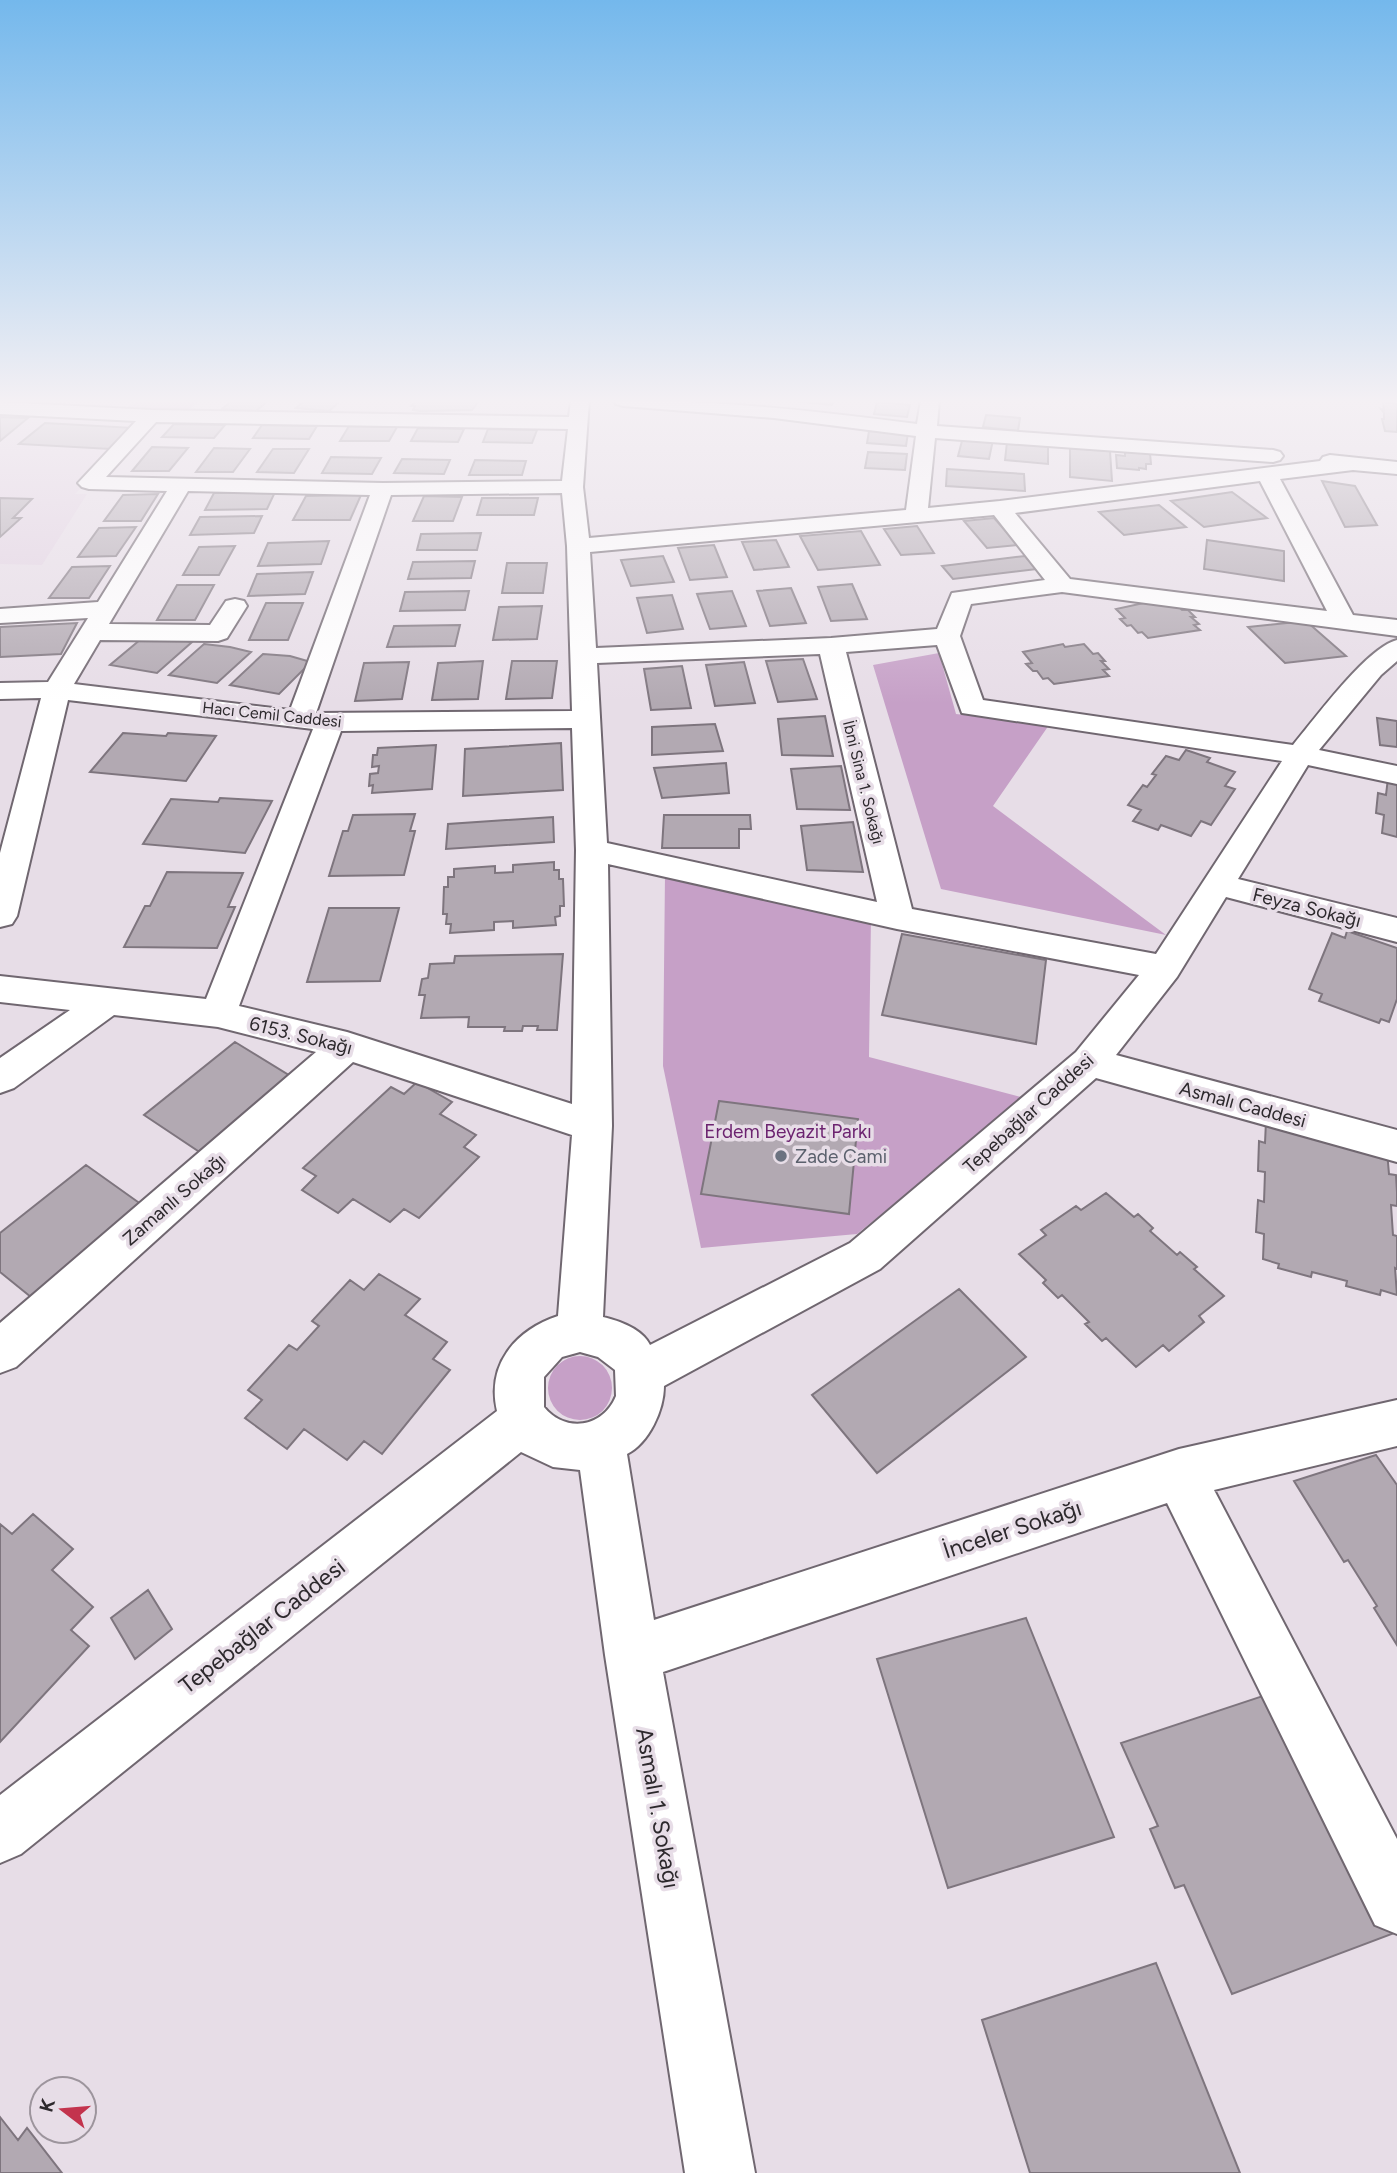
<svg xmlns="http://www.w3.org/2000/svg" width="1397" height="2173" viewBox="0 0 1397 2173" font-family="Figtree,sans-serif">
  <style>
    .built { fill: #e2d2e2 }
    .green { fill: #c6a0c7 }
    .building { fill: #b2a9b2; stroke: #7e757e; stroke-width: 2 }
    .lines { fill: none; stroke-linecap: round; stroke-linejoin: round }
    .minor-casing { stroke: #706770; stroke-width: 4 }
    .minor { fill: #fff; fill-rule: evenodd }
    .worship-dot { fill: #6b7280; stroke: #e7dde7; stroke-width: 2.5 }
    .labels { text-anchor: middle; stroke-width: 7; stroke-linejoin: round; paint-order: stroke }
    .far-street-label { font-size: 16px; fill: #2d292d; stroke: #e7dde7 }
    .street-label { font-size: 19px; fill: #2d292d; stroke: #e7dde7 }
    .park-label { font-size: 19px; fill: #6c2370; stroke: #e7dde7 }
    .worship-label { font-size: 19px; fill: #5b616d; stroke: #e7dde7; text-anchor: start }
    .near-street-label { font-size: 23px; fill: #2d292d; stroke: #e7dde7 }
  </style>
  <rect width="100%" height="100%" fill="#e7dde7"/>
  <path class="built" d="M0,413l43,2 -2,2 103,3 -69,74h12l-45,71 -42,-1z"/>
  <path class="green" d="M139,400h63l-21,15 -57,-6z
    M939,653l17,61 93,11 -56,81 173,129 -225,-46 -68,-224z
    M665,874l206,43 -2,140 156,41 -168,136 -156,14 -38,-182z
    M548 1388a32 32 0 1 1 64 0a32 32 0 1 1-64 0Z"/>
  <path class="building" d="M233,400h36l-14,12 -33,-3z
    M305,400h36l-12,11 -33,-3z
    M417,400h59l-1,2h3l-6,8 -52,1 -7,-1 2,-4h-4z
    M803,400h32l-3,5 -31,-3z
    M877,402l33,3 -3,12 -33,-3z
    M1383,402l14,2v28l-12,-1 -3,-12h2v-6l-3,-4 3,1z
    M986,415l34,3 -2,13 -35,-4z
    M0,417l28,1 -28,23z
    M45,423l90,5 -24,21 -92,-5z
    M174,424l51,1 -11,13 -52,-1z
    M262,425l55,1 -8,13 -56,-1z
    M349,426l48,1 -8,14h-49z
    M418,428l46,1 -6,13 -47,-1z
    M488,429l49,1 -5,13 -49,-1z
    M869,431l39,2 -2,13 -39,-3z
    M963,437l30,3 -4,19 -31,-3z
    M1007,442l41,3v19l-43,-4z
    M152,447l36,1 -19,23h-37z
    M214,448l36,1 -17,23h-37z
    M1070,448l40,3 2,30 -42,-4z
    M273,449h36l-15,24 -37,-1z
    M1125,451l25,2 1,11h-5v5l-7,-1v2l-22,-2 -1,-13 9,1z
    M868,452l39,2 -2,16 -40,-2z
    M331,457l50,1 -9,16 -50,-1z
    M402,459l48,1 -6,14 -50,-1z
    M475,460l51,1 -4,14h-53z
    M947,469l77,5 1,17 -79,-5z
    M1322,481l33,5 22,39 -32,2z
    M275,492l-8,17 -62,1 9,-17z
    M1232,492l35,26 -63,9 -33,-26z
    M158,494l-17,27h-37l19,-26z
    M361,495l-11,25h-57l13,-24z
    M424,496l38,1 -9,24h-40z
    M0,498l32,1 -19,19h8l-21,19z
    M482,498h56l-4,17h-57z
    M1159,505l27,22 -62,8 -25,-23z
    M262,516l-8,17 -64,2 10,-18z
    M994,518l24,27 -31,3 -23,-27z
    M917,526l17,27 -33,2 -17,-26z
    M136,527l-20,29 -38,1 21,-29z
    M861,531l19,34 -62,5 -18,-34z
    M481,533l-4,17h-60l4,-16z
    M776,540l13,27 -35,3 -12,-28z
    M1207,540l77,11v30l-80,-12z
    M329,541l-8,23 -63,2 10,-23z
    M714,545l13,32 -37,3 -12,-32z
    M235,546l-16,29h-36l16,-28z
    M663,556l11,26 -43,4 -10,-26z
    M1025,556l12,13 -84,10 -11,-13z
    M475,561l-4,17 -63,1 5,-17z
    M507,563h40l-4,30h-41z
    M110,566l-21,32h-40l23,-31z
    M313,572l-8,22 -57,2 9,-22z
    M852,584l15,35 -36,2 -13,-34z
    M177,585h37l-19,35h-38z
    M791,588l15,35 -36,3 -13,-35z
    M469,591l-4,19 -65,1 5,-19z
    M732,591l14,35 -36,3 -13,-35z
    M672,595l11,34 -36,4 -10,-35z
    M1153,601h20l9,9h6l7,7h-4l8,7 -5,1 6,5 -52,8 -6,-6 -4,1 -7,-8 -4,1 -7,-7 5,-1 -9,-9z
    M266,603h37l-15,37h-39z
    M542,606l-5,33 -44,1 6,-33z
    M1306,621l40,35 -61,7 -37,-36z
    M77,623l-16,31 -61,3v-30z
    M460,625l-5,21 -68,1 7,-21z
    M147,634l45,8 -35,31 -47,-8z
    M204,644l26,3 21,5 -34,31 -48,-8z
    M1063,644l2,3 19,-3 9,10 5,-1 7,8h-4l8,8 -6,1 6,6 -55,8 -6,-6 -5,1 -6,-8h-4l-7,-7 6,-1 -9,-11z
    M263,654l27,2 21,6 -32,32 -49,-9z
    M803,659l14,40 -39,3 -12,-41z
    M483,661l-5,38 -46,1 6,-37z
    M512,661h45l-5,37 -46,1z
    M409,662l-7,37 -47,2 9,-38z
    M744,662l11,41 -40,3 -9,-41z
    M682,666l9,42 -40,2 -7,-41z
    M825,716l8,40 -51,-1 -4,-36z
    M1377,718l20,3v26l-17,-2z
    M715,724l8,27 -71,4v-28z
    M123,733l43,3 2,-3 48,3 -30,45 -96,-9z
    M561,743l2,47 -100,6 2,-47z
    M436,745l-4,44 -60,4 1,-8 -4,1 1,-12 8,-1 1,-7 -7,1 1,-12h4l1,-7z
    M1186,750l24,8 -3,4 28,10 -10,14 10,3 -24,36 -10,-4 -10,15 -30,-11 -3,5 -25,-9 8,-11 -13,-5 15,-20 4,2 9,-12 -4,-1 14,-18 13,4z
    M726,763l3,30 -67,5 -8,-30z
    M841,766l9,44 -53,-1 -6,-40z
    M1388,778l9,2v57l-15,-4 2,-18 -8,-2 2,-20 8,2z
    M220,798l52,3 -27,52 -102,-9 28,-45 47,3z
    M415,814l-5,17h5l-11,44 -75,1 14,-45h5l5,-16z
    M664,815h86l1,14h-12v19h-77z
    M553,817l1,25 -108,7 2,-25z
    M853,822l10,50 -56,-2 -6,-44z
    M554,862v8h5v9h4l1,27h-4v10l-5,1 1,8 -43,3v-7l-19,1v8l-44,3 1,-9h-5l1,-10h-4l1,-27h4v-10h6v-8l41,-3v7l18,-1v-7z
    M167,872l76,1 -15,34h7l-18,41 -93,-1 21,-41h5z
    M329,908h70l-19,73 -73,1z
    M1347,931l50,17v51l-8,23 -8,-3 -2,4 -60,-22 3,-7 -13,-5 23,-56 13,5z
    M902,934l144,26 -10,84 -154,-29z
    M563,954l-6,76h-20l1,-4h-15l-1,5h-18l1,-4h-37l1,-10 -48,1 4,-23h-6l3,-16 6,-1 2,-14 24,-1 1,-7z
    M235,1042l65,40 -90,77 -66,-44z
    M417,1082l35,20 -12,12 36,21 -12,12 15,10 -60,61 -15,-9 -14,13 -37,-23 -15,14 -36,-23 14,-14 -13,-8 88,-81 13,7z
    M719,1101l139,18 -9,95 -148,-20z
    M1266,1121l121,30 2,23 7,1 1,17v14l-6,-1 2,30 4,1v33l-2,-1 2,27 -16,-5 -1,5 -34,-9 1,-5 -35,-9 -1,5 -33,-9 1,-4 -16,-5 1,-25 -8,-2 2,-32 6,2 1,-30 -7,-1 1,-30 6,2z
    M86,1165l66,47 -110,94 -42,-34v-39z
    M1106,1193l28,24 4,-3 15,14 -3,3 27,24 3,-3 17,15 -3,2 30,27 -25,20 5,6 -35,29 -6,-6 -27,22 -30,-29 -4,3 -17,-17 4,-2 -27,-27 -4,3 -15,-15 3,-3 -27,-26 27,-19 -5,-5 35,-24 5,4z
    M379,1274l41,25 -15,16 42,27 -14,17 17,11 -68,84 -18,-13 -17,19 -43,-31 -17,20 -42,-31 17,-18 -14,-10 41,-45 8,5 22,-24 -7,-5 38,-41 14,10z
    M959,1289l67,68 -149,116 -65,-78z
    M1376,1455l21,30v160l-23,-37 3,-2 -29,-46 -4,2 -50,-81z
    M33,1514l40,35 -21,21 41,37 -22,23 18,16 -89,96v-218l12,10z
    M148,1590l24,39 -37,30 -24,-41z
    M1026,1618l88,219 -166,51 -71,-229z
    M1275,1692l122,228v12l-165,62 -48,-109 -9,3 -25,-59 8,-3 -37,-83z
    M1156,1963l84,210h-210l-48,-153z
    M0,2117l18,23 9,-12 35,45h-62z"/>
  <g class="lines">
    <defs>
      <path id="minor" d="M571,400h18l-6,87 6,51 317,-28 10,-74 -142,-18 -151,-12 -7,-2 -2,-4c103,0 201,11 303,24l4,-24h18l-2,26 336,24 7,2 3,4 -3,4 -7,2 -338,-24 -7,70 72,-7 320,-40 3,-4 7,-2 67,7v12l-44,-4 -73,9 73,136 44,5v16l-335,-44 -91,12 -11,32 23,64 310,45c22,-26 73,-97 104,-105v21l-16,14 -62,75 78,16v18l-89,-19 -70,114 159,39v24l-171,-45 -49,80 -61,78 281,75v32l-301,-84 -216,191 -216,117c0,24 -15,57 -37,68l27,166 525,-171 218,-49v46l-183,44 183,349v95l-22,-9 -208,-422 -504,169 92,501h-70l-80,-518 -25,-185 -27,-3 -32,-15 -500,402 -21,9v-68l497,-384c-11,-47 19,-81 61,-95l14,-181 -219,-73 -337,305 -16,6v-50l316,-271 -98,-25 -104,-12 -100,73 -14,5v-35l70,-48 -70,-8v-26l206,23 107,-270 -245,-29 -51,216 -5,8 -12,3v-74l41,-155 -41,1v-16l48,-1 40,-64 -88,5v-14l98,-7 69,-111 -78,-2 -7,-2 -4,-4 58,-62 -136,-7v-12l151,8 418,7zM156,422l412,7 -6,52 -179,2 -277,-6zM1260,481l67,130 -257,-32 -55,-66zM188,491l182,4 -80,215 -216,-26 26,-44 118,1 9,-3 20,-32 -3,-5 -9,-2 -9,2 -16,24 -101,-1zM562,493l5,53 5,165 -256,2 75,-218zM994,515l51,65 -93,13 -15,36 -106,9 -235,10 -6,-96zM937,645l25,68 320,48 -126,193 -244,-45 -66,-257zM820,654l57,248 -270,-59 -10,-180zM572,728l4,122 -4,254 -225,-72 -108,-26 102,-275zM608,864l289,65 242,46 -63,77 -226,191 -200,102c-8,-16 -30,-24 -47,-28l9,-191zM580,1352l18,5 17,13 1,26c-13,32 -51,37 -72,11v-30l18,-20z"/>
    </defs>
    <use href="#minor" class="minor-casing"/>
    <use href="#minor" class="minor"/>
  </g>
  <linearGradient id="sky" x2="0" y2="1"><stop stop-color="#74b8ec"/><stop offset="0.57" stop-color="#f4f0f4"/><stop offset="1" stop-color="#f4f0f4" stop-opacity="0"/></linearGradient>
  <rect width="1397" height="704" fill="url(#sky)"/>
  <circle class="worship-dot" cx="781" cy="1156" r="7"/>
  <g class="labels">
    <g class="far-street-label">
      <text transform="translate(272 714) rotate(6)" y="6">Hacı Cemil Caddesi</text>
      <text transform="translate(864 782) rotate(76)" y="6">İbni Sina 1. Sokağı</text>
    </g>
    <g class="street-label">
      <text transform="translate(1307 907) rotate(14)" y="7">Feyza Sokağı</text>
      <text transform="translate(301 1035) rotate(14)" y="7">6153. Sokağı</text>
      <text transform="translate(1243 1104) rotate(15)" y="7">Asmalı Caddesi</text>
      <text transform="translate(1028 1113) rotate(-42)" y="7">Tepebağlar Caddesi</text>
      <text transform="translate(174 1199) rotate(-41)" y="7">Zamanlı Sokağı</text>
    </g>
    <g class="park-label">
      <text x="788" y="1138">Erdem Beyazit Parkı</text>
    </g>
    <g class="worship-label">
      <text x="795" y="1163">Zade Cami</text>
    </g>
    <g class="near-street-label">
      <text transform="translate(1012 1529) rotate(-18)" y="8">İnceler Sokağı</text>
      <text transform="translate(262 1626) rotate(-38)" y="8">Tepebağlar Caddesi</text>
      <text transform="translate(658 1808) rotate(80)" y="8">Asmalı 1. Sokağı</text>
    </g>
  </g>
  <g transform="translate(63 2110) rotate(286)"><circle r="33" fill="#e7dde7" stroke="#9d959d" stroke-width="2"/>
  <path d="M0-5L12 26L0 18L-12 26Z" fill="#c3334d"/>
  <text y="-10" font-size="19" font-weight="bold" text-anchor="middle" fill="#2d292d">K</text>
  </g>
</svg>
